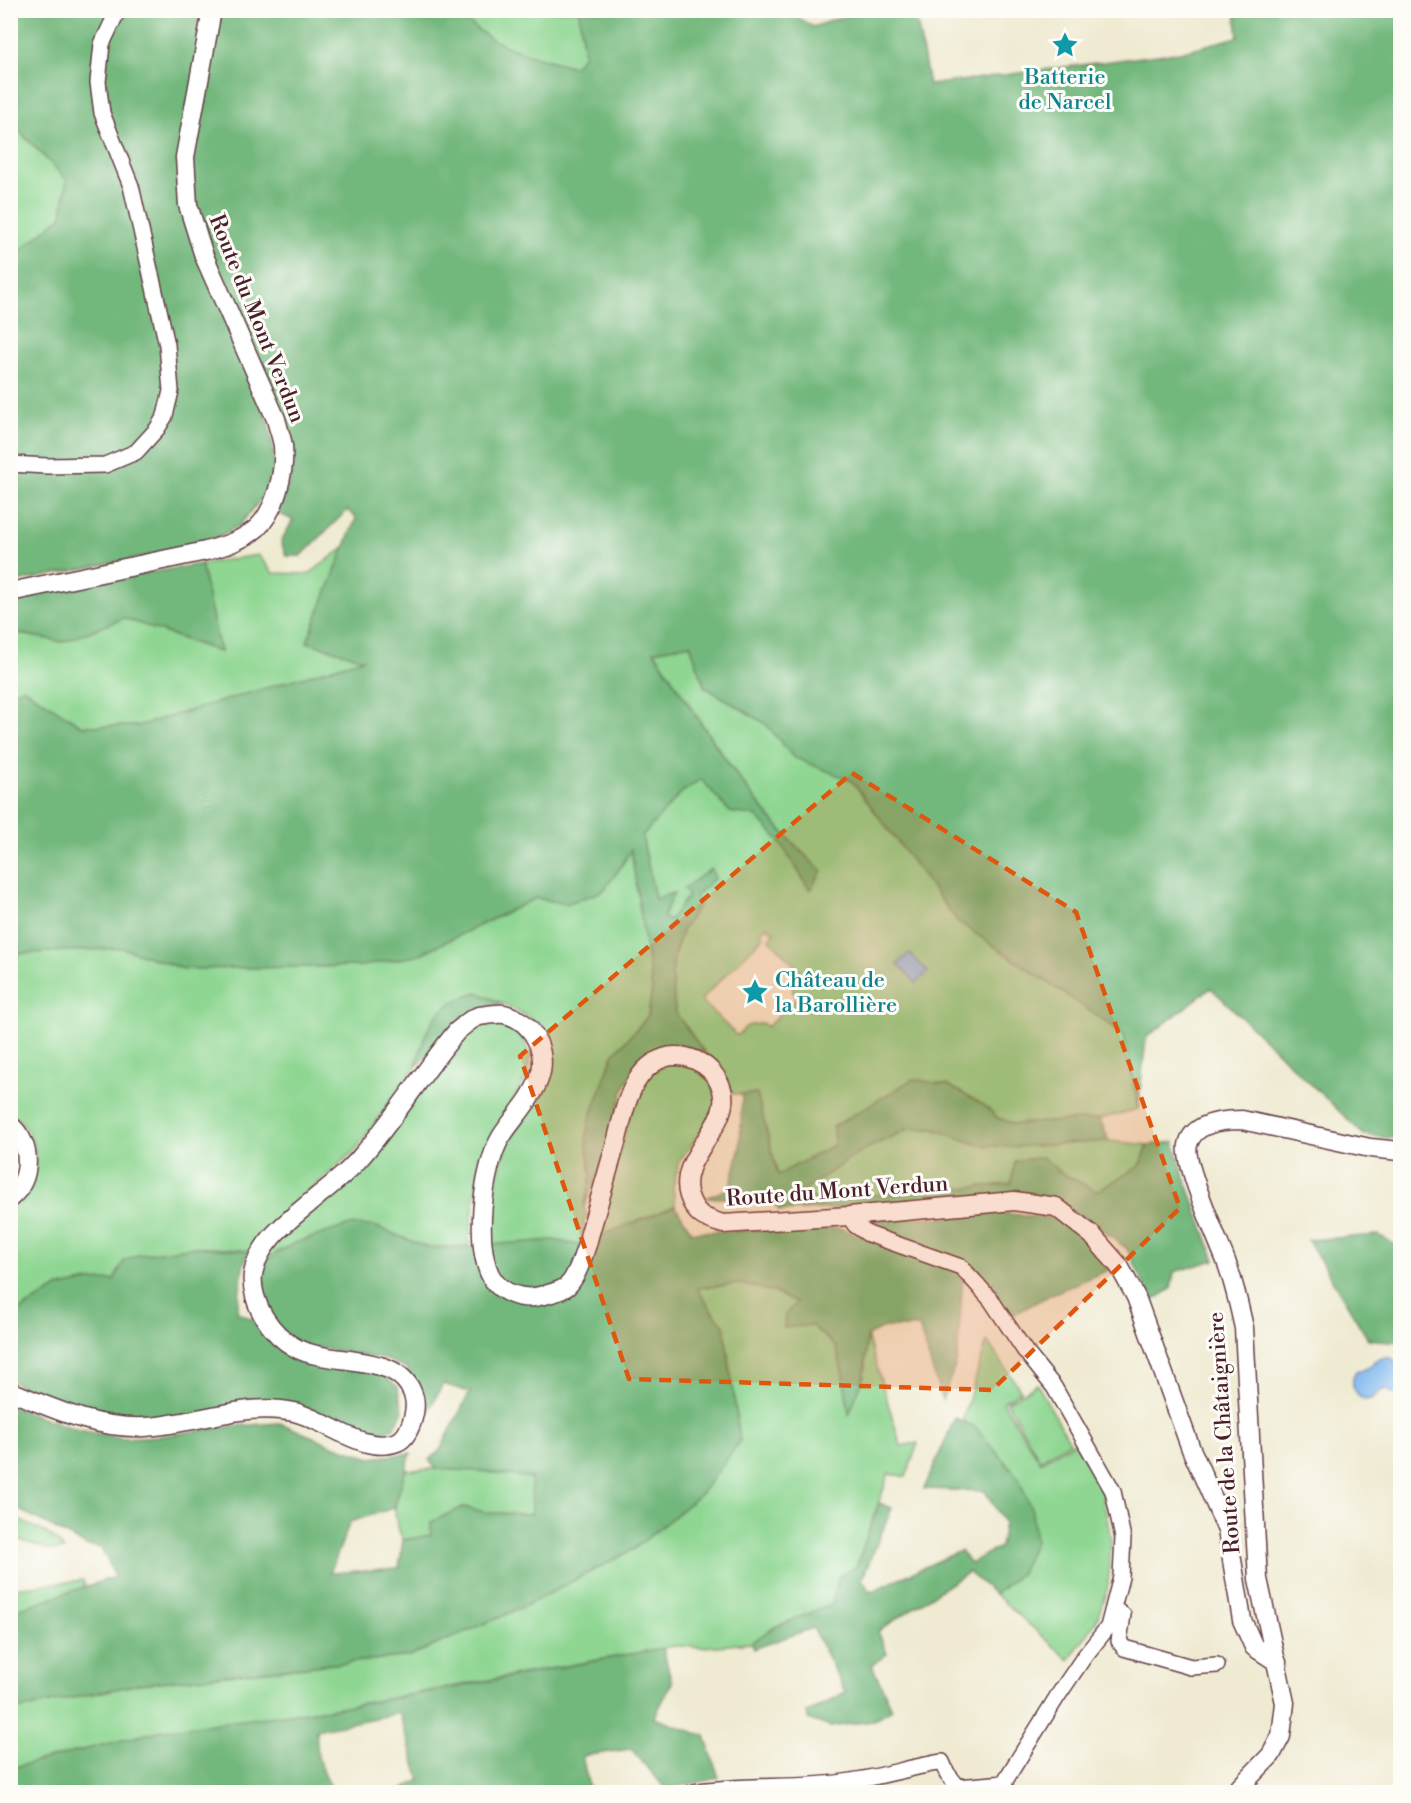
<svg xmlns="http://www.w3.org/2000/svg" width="1411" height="1803" viewBox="0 0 1411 1803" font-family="'Libre Bodoni',serif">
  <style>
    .green { fill: #8ed692; stroke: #6c7a5e; stroke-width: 1.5; fill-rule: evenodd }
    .forest { fill: #72b77c; stroke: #5e6b54; stroke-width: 1.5 }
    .water { fill: #7eb8ef; stroke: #646c8d; stroke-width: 1.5 }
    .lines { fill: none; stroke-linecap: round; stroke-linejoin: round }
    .minor-casing { stroke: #633d44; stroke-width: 18 }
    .tertiary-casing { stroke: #633d44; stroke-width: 21 }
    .minor { stroke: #fff; stroke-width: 15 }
    .tertiary { stroke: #fff; stroke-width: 18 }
    .marked { fill: #e0560e; fill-opacity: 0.2; stroke: #e0560e; stroke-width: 4.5; stroke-dasharray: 12 8; stroke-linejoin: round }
    .labels { text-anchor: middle; stroke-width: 6; stroke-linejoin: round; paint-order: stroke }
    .culture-label { font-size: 22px; fill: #0d838f; stroke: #fdfcf7 }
    .street-label { font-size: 22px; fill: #4a1f2b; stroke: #fdfcf7 }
  </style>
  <rect width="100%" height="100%" fill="#fdfcf7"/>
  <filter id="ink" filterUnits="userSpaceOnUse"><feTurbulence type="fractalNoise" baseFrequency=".0167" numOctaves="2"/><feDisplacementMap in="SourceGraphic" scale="12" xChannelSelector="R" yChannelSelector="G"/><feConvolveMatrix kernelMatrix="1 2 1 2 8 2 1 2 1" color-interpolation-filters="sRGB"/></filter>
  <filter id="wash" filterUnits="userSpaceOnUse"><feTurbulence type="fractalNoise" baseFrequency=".008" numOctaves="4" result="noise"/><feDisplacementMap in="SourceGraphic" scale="24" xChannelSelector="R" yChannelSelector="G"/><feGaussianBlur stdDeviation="1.35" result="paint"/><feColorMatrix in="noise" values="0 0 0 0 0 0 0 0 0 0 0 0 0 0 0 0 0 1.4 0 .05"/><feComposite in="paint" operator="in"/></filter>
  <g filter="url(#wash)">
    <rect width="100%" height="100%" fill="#efead1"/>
    <path class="green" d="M457,11h122l5,44 -10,12c-46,-13 -83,-19 -117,-56z
      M10,122l57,58 -5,36 -51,43z
      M345,547l-38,95 57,17 -226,67h-56l-59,-38 -12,5 -1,-61 53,10 61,-24 96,34 -19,-88 57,-9 15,18 36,1z
      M690,644l15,43 61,37 27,33 59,24 105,140 167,113 14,75 -38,10 -86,5 -16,-6 -14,-13 -71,-26 -33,21 -46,45 -56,30 -21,-80 -24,-1 -13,-26 -15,-15 -30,-41 -3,-36 2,-20 8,-25 17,-27 -11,-8 -19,25 -6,-4 10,-24 -18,6 -13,-63 39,-43 20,-14 29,33 26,4 22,23 32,50 11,-18c-68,-63 -117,-143 -167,-221zM767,926l7,7 -5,6 31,32 -8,7 1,14 5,5 -31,30 -4,-4 -16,3 -10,10 -36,-36 63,-64 -4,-3z
      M631,849l21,140 -4,27 -35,39 -24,67 -1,33 3,20 -7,32 2,8 -8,31 -24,-6 -64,6c2,-37 3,-74 21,-107 11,-21 31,-42 38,-64 2,-5 1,-12 1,-18 1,-39 -44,-51 -73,-65l-50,39 -12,37 -60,82 -94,84 -12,17 -53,-4 -72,14 -10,19c-45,1 -67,10 -103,37v-109c9,-8 19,-18 22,-31 7,-23 -2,-51 -22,-64v-159l112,-6 61,21 177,-3 55,-10 120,-58 30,6 52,-33z
      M484,1025h20l13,6 8,11 5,16 -3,18 -33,57 -15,34 -11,80h-42l-52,-21 -52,10 -27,7 -17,9 -13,10 9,-17 178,-197 17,-16z
      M669,1062l25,5 18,17 5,17 -4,15 -34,45 -6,26 2,19 -75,30 11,-55 20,-71 17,-34z
      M908,1129h25l46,16 36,2 94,-6 39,4 -8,21 -43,25 -34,-17 -21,-17 -31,27 -186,15 -32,-2 69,-46z
      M741,1284l33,8 23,11 14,22 25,22 8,32 5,35 15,-38 3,-41 34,111 17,-3 -12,34 -17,-4 -33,94 -17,9 -6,28 -60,24 -22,15 -48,4 -29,-1 -344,63 -167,21 -152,38 -1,-57 129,-27 271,-28 113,-49 111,-58 106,-108 -16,-116 -13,-15 -15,-22z
      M987,1341l34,50 -18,11 37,60 35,-20 27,50 9,48 -3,46 -12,36 -27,38 -74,-66 26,-21 14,-32 -60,-114 -13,-6z
      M1037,1384l33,58 -30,18 -33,-58z
      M436,1469l44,2 51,7 2,36 -44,-1 -26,-6 -32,28 -28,5c-14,-31 -7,-40 3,-70z
      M11,1517c18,8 42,15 53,33h-14l-39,-13z
      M83,1580l2,8 -74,23 -1,-26 4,3z"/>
    <path class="forest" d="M11,11h197l-23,194 83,217 5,25 2,26 -15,27 -21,26 -37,19 -191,38 -1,-324 52,-43 5,-36 -56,-58z
      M217,11h240c34,37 70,43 117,56l10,-12 -5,-44h208l26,16 46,-16h56l14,74 251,-33 58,-15 -3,-26h165v1128l-36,-4 -153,-147 -65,50 -8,71 -14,-75 -167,-113 -105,-140 -59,-24 -27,-33 -61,-37 -15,-43 -36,7c50,77 98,158 168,220l-12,19 -32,-51 -22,-23 -26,-4 -29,-33 -20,14 -39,43 13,63 19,-6 -11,24 6,4 19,-25 -4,-8 27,-19 4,9 -20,19 4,7 -17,27 -8,25 -2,20 3,36 30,41 -28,-6 -26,7 -25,29 -28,93 -14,31 7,-32 -5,-37 3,-16 24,-67 35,-39 4,-27 -21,-139 -13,21 -15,20 -37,13 -30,-6 -120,58 -55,10 -177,3 -61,-21 -112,6v-261l12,-5 59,38h56l225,-67 -56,-17 49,-124 -9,-8 -46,46h-15l-5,-15 12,-21 -15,-7 14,-40 -2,-30 -99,-240 -3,-46z
      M201,564l19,88 -96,-34 -61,24 -52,-10 -1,-33 64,-14z
      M477,992l25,12 -27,5 -60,59c13,-42 17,-62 62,-76z
      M913,1079l35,6 36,20 14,13 16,6 86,-5 9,22 -94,6 -36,-2 -46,-16h-25l-46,22 -68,46 31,2 186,-15 4,-23 27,-4 21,17 34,17 43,-25 8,-21 26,-3 9,31 32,87 -41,12 -3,17 -20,13 -11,-27 -13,-26 -34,-26 -32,-17 -195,1 -87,4 -7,-14 -66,1 24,-10 10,-41 2,-53h15l21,81 56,-30 -1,-18z
      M675,1206l17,26 148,-4 39,15 10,-9 -14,-6 1,-8 22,-3 48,1 54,-5 71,7 40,49 -59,25 -42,22 -46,-53 -7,98 -15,39 -23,-73h-34l-18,9 -3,40 -15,39 -5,-36 -8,-32 -25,-22 -27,3 1,-13 11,-12 -22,-11 -33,-8 -44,4 14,22 13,15 16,116 -39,53 -67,55 -111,58 -113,49 -271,28 -128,27v-100l104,-34 -14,-30 -14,-1 -76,-41 -1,-99 68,24 45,8 37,-2 73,-10 47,-3 52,22 39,13 40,-5 -17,55 -44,14 -20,51 69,-5 4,-28 28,-5v-13l32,-15 26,6 43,1 -1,-36 -51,-7 -44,-2 -7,-9 11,-10 30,-58 -27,-8 -17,32 -5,-21 -14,-26 -19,-9 -90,-16 -25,-21 -14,-36 6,-25 13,-10 17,-9 55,-18 24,1 52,21 22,1 106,-8 42,9 4,-13z
      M1379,1235l16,10 5,-1v98l-32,-3 -60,-99z
      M196,1247l53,4 -6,15 -6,46 15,7 13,13 116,42 16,12 6,25 -9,17 -16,6 -20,-3 -43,-20 -195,8 -46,-10 -51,-20 -12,-10v-63l45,-28 33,-7 25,-1 10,-19 14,-6z
      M955,1418l20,9 43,50 14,34 3,30 -14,32 -26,21 -27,-22 -90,59 9,23 -15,11 20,44 -20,12 -42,6 -22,-8 -1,-7 18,-8 20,-12 -32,-64 -60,21 -2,-6 22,-15 59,-24 7,-28 17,-9 23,-64 13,5 -30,71 8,13 90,-41 10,12 30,-16 4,-25 -19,-31 -61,-2z
      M663,1648l9,35 -18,35 51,18 14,42 -53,11 -35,-40 -49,7 8,36h-192l22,-12 -21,-67 -83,17 2,27 14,35h-321v-24l152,-38 167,-21 137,-24z"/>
    <path class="water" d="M909,953l19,19 -12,11 -18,-19z
      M1385,1357l6,1 9,6v32l-16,-7 -13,10 -7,1c-10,-7 -15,-17 -8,-29l12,-3 7,-7z"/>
  </g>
  <g filter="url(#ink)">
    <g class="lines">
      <defs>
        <path id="minor" d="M10,464l37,2 58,-1 31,-13 21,-23 8,-13 6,-25 -4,-46 -36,-159 -29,-73 -4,-31 4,-38 16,-34
          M849,1216l6,9 13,9 93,33 14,15 16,18 34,51 29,36 59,104 10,47 -2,39 -13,50 -24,30 -27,40 -59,95
          M1114,1609l9,6 -4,26 5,7 67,19 26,-2
          M693,1792c52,-9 105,-2 158,-11 30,-4 60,-14 91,-19l5,11 11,14 47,-4"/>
        <path id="tertiary" d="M10,592l196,-41c18,-5 37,-11 51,-23 19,-18 28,-56 26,-82 -1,-8 -5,-18 -7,-27l-72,-163 -16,-51 -3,-48 27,-147
          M10,1125c22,19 23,53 0,73
          M10,1391c44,18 86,38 135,36 48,-2 100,-26 149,-15 31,7 70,43 103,30 13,-5 20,-32 17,-44 -12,-48 -83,-31 -118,-50 -13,-7 -24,-18 -32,-31 -7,-11 -13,-29 -11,-43 6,-35 41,-57 66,-79 14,-11 29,-23 41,-37 35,-40 63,-86 97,-127 7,-5 15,-14 23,-15 7,-1 17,-3 24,-2 28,6 45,38 35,65 -8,22 -26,39 -38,58 -18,29 -29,115 -7,144 9,12 26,18 41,16 10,-2 22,-4 31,-10 11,-8 21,-41 24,-54 9,-32 18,-63 27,-94 5,-19 9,-41 19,-57 9,-15 24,-27 41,-26 12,0 25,6 33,14 44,46 -36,80 -21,126 7,20 15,22 34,28l126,-8 165,-15 42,6 36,28 27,31 17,31 55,152 36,81 15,90 12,27 23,15
          M1235,1792l36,-37 10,-19 4,-33 -27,-124 -14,-251c-5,-23 -10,-45 -18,-67 -8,-21 -43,-99 -38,-116 5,-23 36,-25 54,-25l128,28 30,3"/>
      </defs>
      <use href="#minor" class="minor-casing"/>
      <use href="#tertiary" class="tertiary-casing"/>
      <use href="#minor" class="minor"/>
      <use href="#tertiary" class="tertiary"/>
    </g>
  </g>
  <path class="marked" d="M852,773l224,139 104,296 -188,182 -363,-11 -109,-323z"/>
  <defs>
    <symbol id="sight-bare" viewBox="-9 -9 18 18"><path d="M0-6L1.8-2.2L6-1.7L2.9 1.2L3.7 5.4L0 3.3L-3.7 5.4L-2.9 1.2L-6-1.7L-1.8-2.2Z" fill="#0f9aa8" stroke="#fdfcf7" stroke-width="2.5" paint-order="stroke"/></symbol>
  </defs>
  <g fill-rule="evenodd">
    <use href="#sight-bare" x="1046" y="26" width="38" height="38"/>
    <use href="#sight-bare" x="736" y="973" width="38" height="38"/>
  </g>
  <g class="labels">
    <g class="culture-label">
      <text x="1065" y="84">Batterie<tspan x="1065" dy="25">de Narcel</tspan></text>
      <text x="775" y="987" text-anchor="start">Château de<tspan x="775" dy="25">la Barollière</tspan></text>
    </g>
    <g class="street-label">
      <text transform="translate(258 318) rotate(68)" y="8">Route du Mont Verdun</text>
      <text transform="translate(837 1190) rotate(-4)" y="8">Route du Mont Verdun</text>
      <text transform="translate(1223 1433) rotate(-94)" y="8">Route de la Châtaignière</text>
    </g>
  </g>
  <rect width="1411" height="1803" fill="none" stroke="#fdfcf7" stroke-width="36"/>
</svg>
